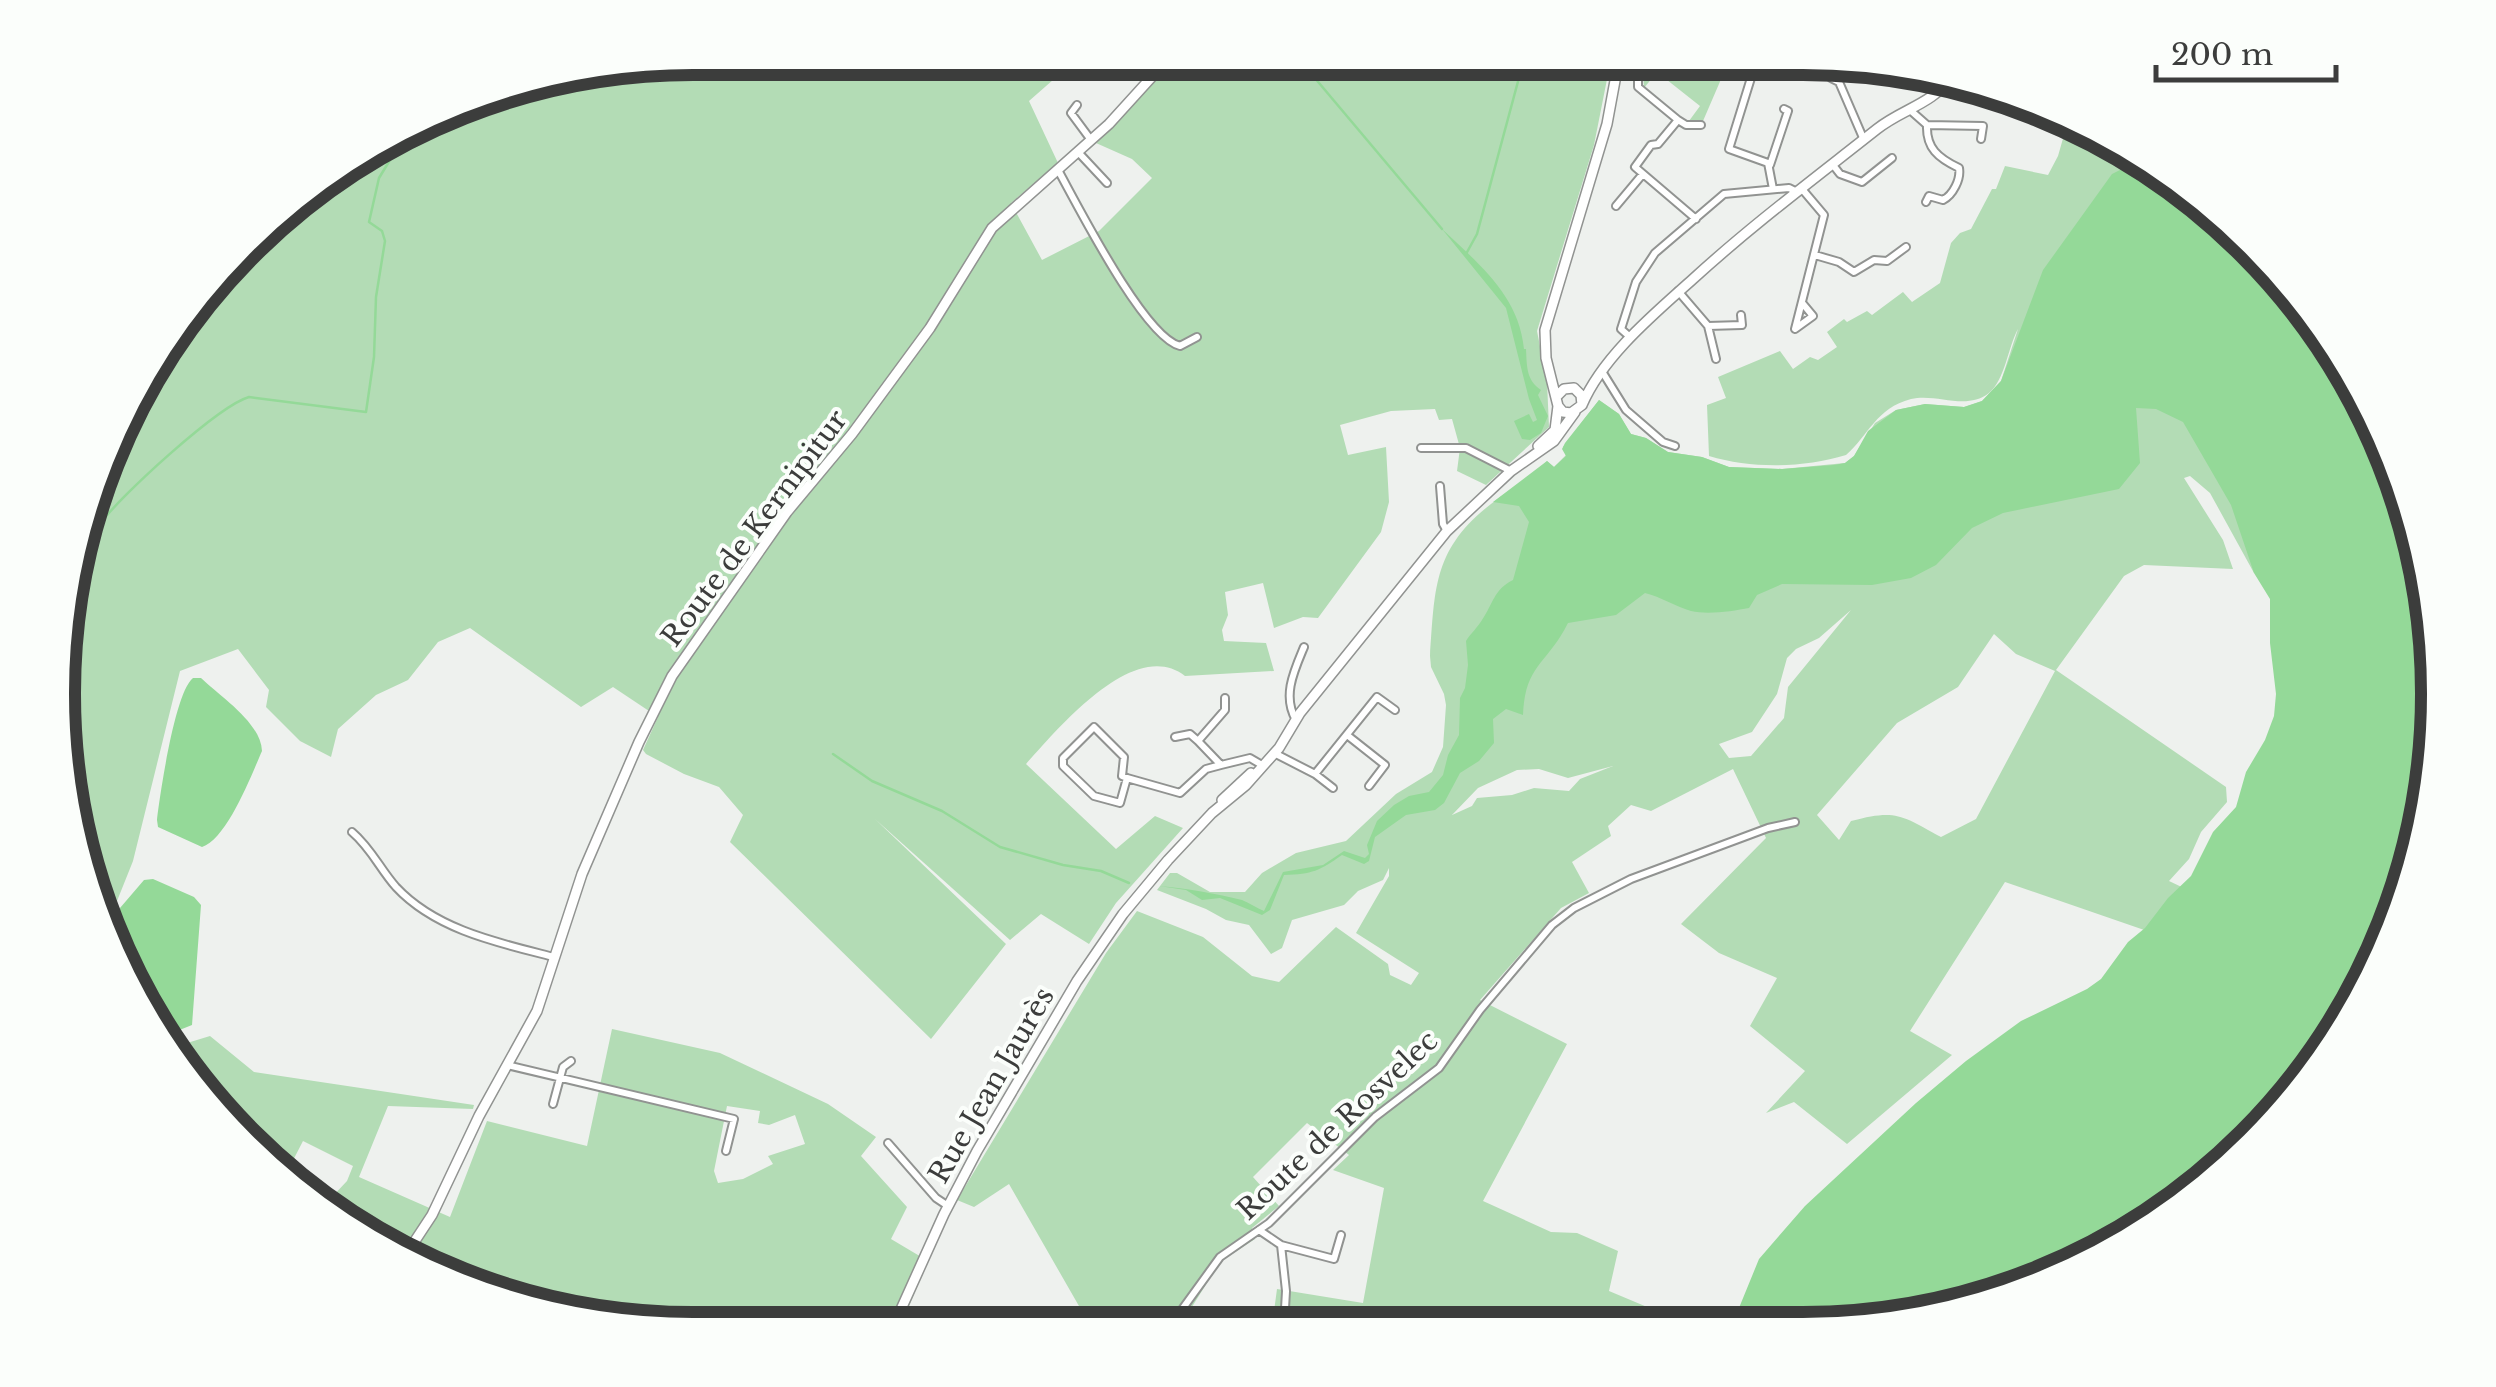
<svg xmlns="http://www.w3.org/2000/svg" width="2496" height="1387" viewBox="0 0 2496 1387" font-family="'Libre Baskerville',serif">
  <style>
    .green { fill: #b3dcb5; fill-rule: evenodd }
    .water { fill: #94d998 }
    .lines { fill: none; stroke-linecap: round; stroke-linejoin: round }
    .stream { stroke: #94d998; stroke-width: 2.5 }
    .street-casing { stroke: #919391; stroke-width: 10 }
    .secondary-casing { stroke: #919391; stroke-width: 12 }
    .street { stroke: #fff; stroke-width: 6 }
    .secondary { stroke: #fff; stroke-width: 9 }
    .labels { text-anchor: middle; stroke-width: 8; stroke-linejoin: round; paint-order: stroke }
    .street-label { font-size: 28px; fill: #3c3d3c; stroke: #fbfefb }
    .rim { fill: none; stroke: #3c3d3c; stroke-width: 12 }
  </style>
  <rect width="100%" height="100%" fill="#eef1ee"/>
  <path class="green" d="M694,58h384l-49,43 29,62 -47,40 31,57 57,-29 53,-53 -20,-19 -36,-16 78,-85 437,1 -17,86 -57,186 10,51 2,45 -63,58 -29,-14 3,-23 -8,-29 -13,1 -4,-11 -44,2 -51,14 8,30 38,-8 3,55 -8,30 -63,86 -15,-1 -29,11 -11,-45 -38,9 3,23 -6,15 2,11 42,2 8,28 -89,5c-51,-40 -128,54 -159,88l90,85 39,-33 28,12 -67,75 -27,41 -48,-30 -31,26 -135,-121 131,125 -75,95 -201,-197 13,-27 -24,-28 -35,-13 -38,-20 -3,-4 15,-33 -45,-30 -32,20 -111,-79 -32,14 -30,38 -32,15 -38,34 -7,28 -31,-16 -34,-34 3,-17 -31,-41 -58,22 -47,190 -28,70 -46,-195 13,-101 -3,-3 10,-103 85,-188 142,-152 183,-98z
    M1642,59l72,3 11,8 -22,51h-14l11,-15 -43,-34 -13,16z
    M2068,121l52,21 18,17 -9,4 11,-3 167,146 88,179 -45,62 -40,-52c12,-33 -1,-63 -10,-96 -10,-33 -15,-72 -39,-98 -41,-44 -99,-33 -146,-5 -13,7 -28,15 -38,25 -15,16 -20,35 -30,53 -14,24 -26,41 -31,69l-75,6 -38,20 -18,20 -48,24 -52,18 -85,4 -25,-22 -28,14 -17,1 -25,-10 -8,4 -8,40c-26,6 -42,36 -59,55l-26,5 -13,11 15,35c-7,18 -24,14 -34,26l9,28 -2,20 -23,10 -6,12 1,11 -14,19 -35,9 -18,17 2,3c25,-25 24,-13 51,-23l15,-19 7,-26 24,-13 3,-19 -9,-27 26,-13 8,-16 -14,-35 10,-7 28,-7c12,-21 39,-45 61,-54l4,-20 -2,-15 5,-6c12,-1 13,6 23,9 23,6 31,-5 47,-16l34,30c34,1 74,1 106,-8 26,-8 52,-25 75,-38 21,-12 30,-29 56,-37 25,-8 59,9 82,-6 15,-8 11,-27 17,-40 9,-21 24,-41 38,-58 48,-60 85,-69 159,-51l16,23 23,79 8,47 -15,45 16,28 22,26 -56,17 -44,-80 -20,-17 -6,2 39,62 10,29 -89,-4 -20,11 -68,94 170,117 1,15 -26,30 -12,27 -20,22 21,10 -29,18 -5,19 -6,4 -145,-50 -95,149 42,24 -105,89 -53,-42 -28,11 39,-42 -55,-45 27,-48 -58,-25 -38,-29 85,-86 -33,-69 -82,42 -20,-6 -23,21 3,10 -39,26 17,31 -28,15 -81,92 87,44 -84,157 68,31 26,1 41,18 -9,40 81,34 -418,1 5,-37 86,14 21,-115 -51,-18 16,-15 -42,-32 -54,54 26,29 -27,22 3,11 -35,23 -40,64 -89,1 -82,-143 -35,23 -17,-7 149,-247 31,-42 66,26 49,39 27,6 57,-55 52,37 2,11 21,10 8,-12 -63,-40 33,-57v-8l-6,12 -25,11 -14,14 -52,15 -10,28 -11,6 -22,-29 -23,-5 -20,-11 -49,-19 13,-17h7l33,19h35l17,-19 34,-20 50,-12 50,-47 36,-22 11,-25 3,-42 -2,-11 -13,-27 -1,-11c5,-68 3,-107 61,-152 18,-15 41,-26 56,-43l7,6 12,-12 -3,-8 36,-47 20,14 12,20 15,4 22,14 34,5 27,10 53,2 63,-6 9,-7 21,-33 21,-13 29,-6 39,3 18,-6 19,-20 17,-52c-10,18 -13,51 -29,64 -23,18 -52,0 -78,6 -35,9 -42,36 -65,56 -43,13 -94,14 -137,1l-2,-51 19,-7 -8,-21 62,-26 13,18 17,-12 8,3 19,-13 -10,-15 17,-13 3,3 20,-11 5,4 31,-23 9,10 28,-19 11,-40 9,-10 11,-4 21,-40h4l9,-23 43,9 10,-19zM1851,610l-63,77 -4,31 -33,38 -22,2 -10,-14 33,-12 25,-38 10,-36 9,-9 23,-11zM1994,634l22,20 39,17 -79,148 -35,18c-40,-22 -45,-28 -90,-16l-12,19 -22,-25 80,-92 61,-36zM1613,766l-33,13 -11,12 -35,-3 -22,7 -35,3 -5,8 -20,9 26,-27 39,-18 22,-1 29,9z
    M612,1029l108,24 108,51 48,33 -15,19 46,51 -16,32 37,22 -28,66 -248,1 -124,-20 -152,-63 -44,-36 -1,-11 16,-17 6,-15 -50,-25 -16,31 -71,-59 -42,-66 36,-11 44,36 220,33 -1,4 -85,-3 -29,71 91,40 37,-96 100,25zM727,1106l33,5 -2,12 11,2 26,-10 10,29 -37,12 5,8 -30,15 -25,4 -4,-12z"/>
  <path class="water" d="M2140,160l144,126 16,29 21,20 96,193 16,248 -79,235 -74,102 -124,109 -149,74 -122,28 -153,1 27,-66 46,-53 111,-103 50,-42 55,-40 66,-32 14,-10 27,-37 17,-14 23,-30 23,-22 22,-44 23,-25 10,-35 19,-32 9,-24 2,-22 -6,-51v-44l-16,-26 -23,-68 -48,-83 -27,-13 -20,-1 4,55 -21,26 -116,24 -31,15 -36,37 -25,13 -39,7 -90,-1 -25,11 -8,13c-16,3 -41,7 -58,3 -16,-5 -30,-14 -46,-18l-29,22 -48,8c-21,42 -43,41 -45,92l-17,-6 -13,10 1,24 -15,18 -19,12 -16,30 -9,7 -29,5 -31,22 -6,24 -5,3 -22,-9c-23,16 -29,19 -58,20l-14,35 -8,5 -42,-17 -18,2 -16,-10 -27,-4c27,2 58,8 83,14 7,3 15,8 22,11l19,-39 40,-7 21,-14 21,7 4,-4 -2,-9 10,-24 17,-16 15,-9 20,-4 14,-17 5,-20 11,-20 1,-37 5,-10 3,-23 -2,-24c5,-8 12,-14 16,-21 11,-16 12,-31 31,-40l16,-58 -10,-16 -26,-4 54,-41 7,6 12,-11 -4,-7 3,-6 34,-43 20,14 12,20 15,4 22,14 34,5 27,10 53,2 52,-4 11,-2 9,-7 14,-25 28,-21 29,-6 39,3 18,-6 19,-20 42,-111 69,-96z
    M1442,229c38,36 77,67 82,120h2c1,17 0,31 15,41l-3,5 10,21 -7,17 -11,7 -8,-1 -8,-18 15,-7 4,8 4,-2 -8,-21 -23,-91z
    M193,678h8c20,19 60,45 61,73 -11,25 -35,88 -60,96l-44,-20 -1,-7c3,-26 18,-128 36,-142z
    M153,879l41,18 7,8 -9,120 -25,10 -57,-92 10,-35 24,-28z"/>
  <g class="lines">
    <path class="stream" d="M1298,58l144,171
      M1466,254l11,-20 43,-160 12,-16
      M75,575c8,-16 13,-36 24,-50 20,-28 119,-119 150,-128l117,15 8,-55 2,-60 9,-56 -3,-10 -13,-9 10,-44 25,-41
      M833,754l39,27 70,30 58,36 63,18 38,6 28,12"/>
    <defs>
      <path id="street" d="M1638,59v28l40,33 -20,24 -7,1 -16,22 61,52
        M1832,59l2,6
        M1751,78l-22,71 39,14 5,26
        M1831,78l8,4 25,58
        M1077,105l-6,8 20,27
        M1910,110l17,15c-1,23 11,33 32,43 2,11 -6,27 -16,32l-14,-4 -3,6
        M1678,120l8,5h15
        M1927,125l56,1 -2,13
        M1078,152l29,31
        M1770,165l18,-54 -4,-2
        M1833,165l7,9 22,8 30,-24
        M1058,170c20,36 86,167 122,176l17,-9
        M1802,189l22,26 -29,114 18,-13 -10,-12
        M1616,206l26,-31
        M1815,255l24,7 15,10 20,-12 13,1 19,-14
        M1678,291l30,35 8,33
        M1708,326l34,-1 -1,-10
        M1630,337l-9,-8 15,-47 19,-29 69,-59 65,-6 8,4
        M1603,373l23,37 37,32 12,4
        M1421,448h45l45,23
        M1440,486l3,38 4,7
        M1225,698v12l-27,31 23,24 29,-7 12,7
        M1296,720c-14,-24 -2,-49 8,-73
        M1347,735l38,30 -16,21
        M1175,737l15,-3 8,7
        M1274,753l41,21 62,-77 18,13
        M1315,774l18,14
        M1127,778l-7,25 -26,-7 -31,-30v-8l31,-31 30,30 -2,19 5,2 53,15 26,-24 15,-4
        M352,832c19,16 28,37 44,55 40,43 103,56 158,70
        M507,1065l227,54 -8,32
        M553,1104l10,-37 8,-6
        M888,1143l48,55 12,8
        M1259,1230l22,15 53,14 7,-24
        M1281,1245l5,46 -2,35
        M1170,1326l50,-69 49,-34 106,-106 64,-49 41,-58 72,-85 22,-17 57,-29 137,-51 27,-6"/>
      <path id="secondary" d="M1557,396l7,-7 10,-1 7,7 1,10 -11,8 -8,-1 -5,-6 -12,-48 -1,-28 62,-206 12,-65
        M1582,405c21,-49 72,-91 111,-126 58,-53 122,-101 184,-150 25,-20 56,-25 74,-52
        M1538,446l17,-16 3,-24
        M1222,800l29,-27
        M405,1256l27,-41 47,-99 58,-105 45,-137 57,-132 33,-66 115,-164 65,-78 78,-106 62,-100 117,-104 60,-66
        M893,1327l51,-113 33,-63 100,-170 46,-67 45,-54 44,-47 34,-28 33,-37 21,-35 147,-182 64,-60 43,-30 21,-29"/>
    </defs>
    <use href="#street" class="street-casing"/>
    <use href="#secondary" class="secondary-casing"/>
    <use href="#street" class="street"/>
    <use href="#secondary" class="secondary"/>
  </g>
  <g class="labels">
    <g class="street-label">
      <text transform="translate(754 528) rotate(-53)" y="10">Route de Kernipitur</text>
      <text transform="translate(991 1085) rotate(-60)" y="10">Rue Jean Jaurès</text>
      <text transform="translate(1337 1125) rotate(-43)" y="10">Route de Rosvelec</text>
    </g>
  </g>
  <path d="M0 0H2496V1387H0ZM693 75H1803A618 618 0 0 1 2421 693V694A618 618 0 0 1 1803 1312H693A618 618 0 0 1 75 694V693A618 618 0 0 1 693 75Z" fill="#fbfefb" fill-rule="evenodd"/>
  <path class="rim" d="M693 75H1803A618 618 0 0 1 2421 693V694A618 618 0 0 1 1803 1312H693A618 618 0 0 1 75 694V693A618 618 0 0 1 693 75Z"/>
  <path d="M2156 65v15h180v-15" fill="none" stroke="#3c3d3c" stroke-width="5"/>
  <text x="2171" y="65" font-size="30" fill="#3c3d3c" stroke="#fbfefb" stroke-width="8" paint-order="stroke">200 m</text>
</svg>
